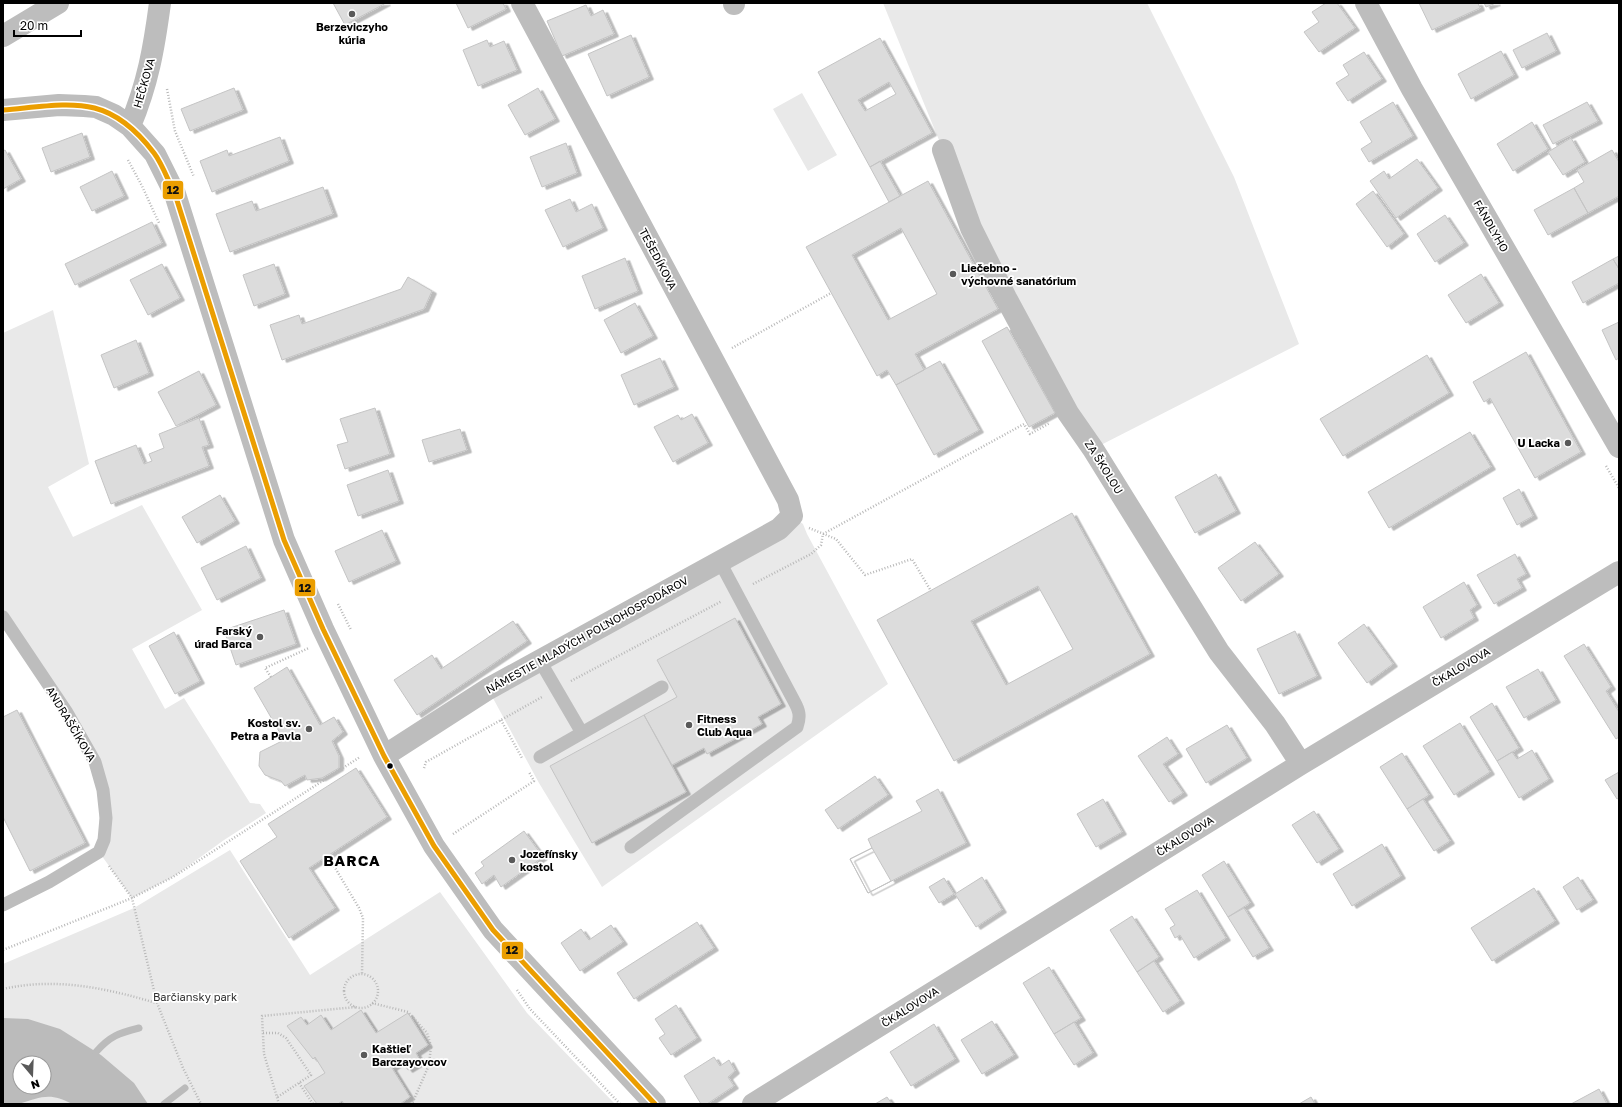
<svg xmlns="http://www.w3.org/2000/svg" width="1622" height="1107" viewBox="0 0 1622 1107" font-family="'Golos Text',sans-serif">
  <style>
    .green { fill: #e9e9e9; fill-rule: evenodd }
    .water { fill: #bbb; fill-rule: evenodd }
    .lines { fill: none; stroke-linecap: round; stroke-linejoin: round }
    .stream { stroke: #bbb; stroke-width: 7 }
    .building { fill: #dcdcdc; stroke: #c4c4c4; fill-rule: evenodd; filter: url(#shadow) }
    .path { stroke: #b8b8b8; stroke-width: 2.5; stroke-dasharray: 1 2; stroke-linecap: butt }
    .lane { stroke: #bdbdbd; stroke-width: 13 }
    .street { stroke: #bdbdbd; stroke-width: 22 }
    .bus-1-casing { stroke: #fff; stroke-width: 8 }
    .bus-1 { stroke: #eb9e00; stroke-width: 5 }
    .poi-dot { fill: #595959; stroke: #fff; stroke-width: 1.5 }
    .bus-dot { fill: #000; stroke: #fff; stroke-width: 1.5 }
    .labels { text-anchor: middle; stroke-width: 3.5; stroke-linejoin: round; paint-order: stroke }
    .poi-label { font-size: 11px; font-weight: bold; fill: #000; stroke: #fff; text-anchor: start }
    .street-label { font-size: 11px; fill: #000; stroke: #fff }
    .park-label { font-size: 11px; fill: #2e2e2e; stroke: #fff }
    .district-label { font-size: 15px; font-weight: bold; letter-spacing: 1px; fill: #000; stroke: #fff }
    .line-badge { stroke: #fff; stroke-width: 1.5 }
    .pale-badge-label { font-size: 11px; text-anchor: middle; font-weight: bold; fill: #111 }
  </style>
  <defs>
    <filter id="shadow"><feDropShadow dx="4.5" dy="2.5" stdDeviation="0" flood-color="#0004"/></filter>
  </defs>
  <rect width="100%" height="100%" fill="#fff"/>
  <path class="green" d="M883,3h264l87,174 65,167 -206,105 -150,-299z
    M802,93l35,62 -29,16 -35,-62z
    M53,310l36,154 -41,23 25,50 69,-32 60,105 -70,39 33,60 19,-11 66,105 10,1 6,9 -42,27 -51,37 -41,21 -33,-46 1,-74 -97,-161v-284z
    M792,516l11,8 4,10 81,150 -286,203 -63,-104 -51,-94z
    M230,850l80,125 130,-83 87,121 88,91h-612v-140l131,-56zM20,1063h24v24h-24z"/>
  <path class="water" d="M3,1018l25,1 32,10 41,26 33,28 14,21h-76c-21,-12 -32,-7 -53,0 -4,1 -12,0 -16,0zM20,1063h24v24h-24z"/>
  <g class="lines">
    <path class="stream" d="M96,1052c14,-16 23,-19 43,-24
      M164,1104l21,-16"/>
  </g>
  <path class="building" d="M333,3h53l-41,22z
    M456,3h47l3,6 -38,19z
    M1326,3h11l18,25 -36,24 -15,-20 15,-10 -7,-10z
    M1419,3h59l2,5 -48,22z
    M1484,3h12l-10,4z
    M586,5l5,11 12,-6 11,24 -52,22 -15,-35z
    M1547,33l9,18 -34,17 -9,-18z
    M631,35l18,42 -42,19 -19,-42z
    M880,38l52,95 -62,34 -52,-95zM889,82l7,12 -31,17 -7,-11z
    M487,40l3,7 14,-6 13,29 -39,16 -15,-36z
    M1501,51l13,24 -43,24 -13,-25z
    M1364,52l18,27 -34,22 -12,-18 13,-8 -6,-10z
    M234,88l9,22 -53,21 -9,-22z
    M538,88l17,31 -30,16 -17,-30z
    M1393,102l20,34 -44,26 -8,-13 11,-7 -12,-20z
    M1587,102l11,19 -45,23 -10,-19z
    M1532,122l16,27 -35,22 -16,-27z
    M82,133l8,24 -39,15 -9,-24z
    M280,137l9,24 -77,31 -12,-31 27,-11 2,6z
    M1571,138l14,24 -22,13 -15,-23z
    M566,143l11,30 -35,14 -12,-30z
    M5,150l16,29 -18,10v-38z
    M1612,150l7,12v34l-31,17 -14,-25 10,-6 -7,-12z
    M1417,159l21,29 -42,30 -26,-37 14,-10 5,8z
    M880,161l20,35 -11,6 -19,-35z
    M112,171l12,25 -32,15 -12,-24z
    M928,181l70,128 -83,45 9,16 -28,15 -9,-15 -10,6 -71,-129zM901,228l36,66 -49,26 -36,-65z
    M323,187l10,27 -103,38 -14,-38 36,-13 4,10z
    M1574,188l14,25 -40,22 -14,-25z
    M1373,191l31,43 -17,13 -31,-43z
    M570,199l6,13 16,-8 11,24 -40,19 -18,-37z
    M1445,215l19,28 -29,19 -18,-28z
    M152,222l10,21 -87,42 -10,-21z
    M1619,256v13l-6,-10z
    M625,258l13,33 -43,18 -13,-33z
    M1613,259l6,10v14l-36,20 -11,-21z
    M162,264l18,34 -32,17 -18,-35z
    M274,264l11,30 -31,12 -11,-31z
    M1481,274l18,29 -33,20 -18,-28z
    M408,277l24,14 -8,18 -142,51 -12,-35 29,-10 3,9 99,-35z
    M635,303l18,33 -32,17 -17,-33z
    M1619,322v36l-3,2 -14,-30z
    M1007,327l48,86 -26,14 -47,-86z
    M136,340l13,33 -35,15 -13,-33z
    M1526,352l55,100 -46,26 -45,-80 -6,4 -11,-20z
    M1427,355l22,38 -106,63 -23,-37z
    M660,358l14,29 -40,18 -13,-30z
    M940,361l39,69 -45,25 -38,-70z
    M199,371l17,34 -40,21 -18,-34z
    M375,408l15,46 -45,15 -8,-24 11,-3 -8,-23z
    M692,414l16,29 -35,19 -19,-35 24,-12 3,5z
    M199,418l10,27 -7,2 7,19 -98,38 -16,-43 41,-16 8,19 8,-3 -3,-7 15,-6 -5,-14z
    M460,429l7,21 -38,12 -7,-22z
    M1470,432l21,35 -102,61 -21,-36z
    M388,470l11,31 -41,15 -11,-31z
    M1216,474l20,37 -41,22 -20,-36z
    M1519,489l14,27 -16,9 -14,-27z
    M220,495l15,26 -38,22 -15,-26z
    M1072,513l78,141 -196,107 -77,-141zM1038,586l35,63 -67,36 -35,-64z
    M382,530l14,31 -47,21 -14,-31z
    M1255,542l24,32 -38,27 -23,-33z
    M246,546l15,32 -44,22 -16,-32z
    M1515,554l11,20 -9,5 5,9 -28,16 -17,-29z
    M1464,582l13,23 -7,5 4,8 -33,20 -18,-31z
    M284,610l12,34 -60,21 -12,-35z
    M735,618l46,86 -23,13 4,7 -55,30 -3,-6 -32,17 -28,-50 33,-18 -20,-37z
    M513,621l14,20 -110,74 -23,-35 38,-25 9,14z
    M1364,624l29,40 -26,19 -29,-40z
    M1295,631l22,45 -38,18 -22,-45z
    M174,632l26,49 -25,13 -26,-48z
    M1584,644l27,43 -5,4 13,21v25l-3,2 -52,-83z
    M287,667l33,58 14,-8 9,15 -11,9 7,15v12l-17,10 -15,2 -2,-5 -20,11 -4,-5 -16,-6 -6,-9 1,-14 24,-12 -30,-52z
    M1538,669l18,31 -32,18 -18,-31z
    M1492,703l27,45 -22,13 -27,-44z
    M17,710l68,133 -55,28 -27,-54v-100z
    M644,715l42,77 -94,51 -42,-77z
    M1460,723l30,49 -36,23 -31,-49z
    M1227,725l20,33 -41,25 -20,-34z
    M1167,737l11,17 -15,10 20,29 -14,9 -31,-46z
    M1532,750l17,29 -30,19 -22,-37 15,-9 5,7z
    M1402,753l27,42 -22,14 -27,-42z
    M356,768l31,49 -78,51 26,40 -46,30 -49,-77 37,-24 -9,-13z
    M1619,772v26l-2,1 -12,-19z
    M875,776l13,19 -50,34 -13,-19z
    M938,789l28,54 -98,50 -18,-34 22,-11 -4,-9 54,-28 -6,-10z
    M1103,799l19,33 -26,15 -19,-33z
    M1423,799l27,42 -16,10 -27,-42z
    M1314,811l25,38 -22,14 -25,-38z
    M524,831l19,26 -42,30 -7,-12 -12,9 -7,-11 9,-7 -3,-4z
    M1382,844l19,32 -49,30 -19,-32z
    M872,848l19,33 -23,12 -18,-34z
    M1224,861l26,42 -22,14 -26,-42z
    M982,877l20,33 -26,17 -21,-33z
    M1578,877l15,23 -16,10 -14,-23z
    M944,878l10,16 -15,9 -10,-16z
    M1534,888l21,33 -63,40 -21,-33z
    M1197,890l29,48 -32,20 -14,-23 -5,3 -5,-10 5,-3 -10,-16z
    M1244,908l25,40 -16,9 -25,-40z
    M1132,916l27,41 -22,15 -27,-42z
    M697,922l17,26 -80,51 -17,-26z
    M611,925l12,17 -43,29 -19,-28 20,-14 8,11z
    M1154,961l26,40 -17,11 -26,-40z
    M1049,967l32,51 -27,16 -31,-51z
    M676,1005l21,33 -26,17 -12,-17 6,-4 -10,-15z
    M361,1010l15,23 32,-20 20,32 -12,8 5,9 -13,8 -6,-9 -10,7 18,29 -10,7h-56l-2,-3 -4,3h-21l-13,-18 21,-13 -10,-16 -2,2 -26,-33 14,-9 6,8 14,-10 10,15z
    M992,1021l22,34 -32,19 -21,-34z
    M1074,1022l19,31 -19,12 -20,-31z
    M934,1024l21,35 -44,27 -21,-34z
    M714,1057l6,9 9,-6 6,11 -7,6 6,9 -27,18h-6l-17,-28z
    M1599,1089l8,15h-36z
    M887,1097l5,7h-17z
    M1311,1097l4,7h-16z"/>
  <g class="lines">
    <path class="path" d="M167,89l8,42 19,46
      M128,160l14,26 17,37
      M732,348l99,-55
      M1606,466l13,22
      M809,528l27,11 29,36 47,-16 19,32
      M753,584l58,-30 10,-9 2,-11 201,-110 6,10 20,-11
      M338,604l13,26
      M271,677l-6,-9 44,-20
      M571,681l151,-80
      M501,720l21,38
      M424,768l2,-6 116,-65
      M453,834l81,-53 -5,-9
      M109,866l23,32 25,105 26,65 18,36
      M334,866l25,42 4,10 -1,56
      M3,950l129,-52 41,-21 187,-120
      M344 991a17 17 0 1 1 34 0a17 17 0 1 1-34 0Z
      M3,989c52,-12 103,-1 153,14
      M517,990l13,19 90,95
      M372,1003l36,9 19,21 4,13 -2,19 -17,39
      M263,1033h15l8,5 25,37 -35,23
      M299,1083l14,21
      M279,1104l-15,-50 -2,-38 94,-9"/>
    <path class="lane" d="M3,617l63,94 29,51 8,28 3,28 -2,22 -5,12 -50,30 -46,23
      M540,661l42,72
      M540,757l122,-70
      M631,847l166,-120c4,-11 2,-17 -3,-26l-74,-139"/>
    <path class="street" d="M734,3v1
      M1366,3l46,86 207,358
      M3,36l55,-33
      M3,110l56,-5 25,1 12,1 18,8 16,11 25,28 20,40 109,346 39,89 61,127 50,90 59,84 162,174
      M130,126c18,-43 24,-78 30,-123
      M943,150l28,78 35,70 62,115 25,36 126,203 56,72 26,40
      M384,756l104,-67 291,-160 13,-13 -4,-16 -266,-497
      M753,1104l548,-340 318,-192"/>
    <defs>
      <path id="bus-1" d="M3,110c68,-6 105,-18 151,43 9,12 14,28 21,41l109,346 39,89 61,127 50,90 59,84 162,174"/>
    </defs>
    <use href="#bus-1" class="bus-1-casing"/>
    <use href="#bus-1" class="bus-1"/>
  </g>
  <g class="poi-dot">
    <circle cx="352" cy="14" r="4"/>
    <circle cx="953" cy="274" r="4"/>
    <circle cx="1568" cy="443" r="4"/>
    <circle cx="260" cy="637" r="4"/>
    <circle cx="689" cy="725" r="4"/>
    <circle cx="309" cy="729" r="4"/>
    <circle cx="512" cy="860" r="4"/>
    <circle cx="364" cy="1055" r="4"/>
  </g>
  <circle class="bus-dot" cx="390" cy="766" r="3.5"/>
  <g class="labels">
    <g class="poi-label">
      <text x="352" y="31" text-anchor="middle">Berzeviczyho<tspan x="352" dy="13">kúria</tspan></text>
      <text x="961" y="272">Liečebno -<tspan x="961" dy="13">výchovné sanatórium</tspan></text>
      <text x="1560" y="447" text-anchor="end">U Lacka</text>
      <text x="252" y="635" text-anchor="end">Farský<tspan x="252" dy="13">úrad Barca</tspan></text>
      <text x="697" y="723">Fitness<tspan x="697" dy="13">Club Aqua</tspan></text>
      <text x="301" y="727" text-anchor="end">Kostol sv.<tspan x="301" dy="13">Petra a Pavla</tspan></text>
      <text x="520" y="858">Jozefínsky<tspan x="520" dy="13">kostol</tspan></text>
      <text x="372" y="1053">Kaštieľ<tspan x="372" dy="13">Barczayovcov</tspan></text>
    </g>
    <g class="street-label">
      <text transform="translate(144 83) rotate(-74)" y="4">HEČKOVA</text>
      <text transform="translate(1491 226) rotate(60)" y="4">FÁNDLYHO</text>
      <text transform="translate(658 259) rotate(62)" y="4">TEŠEDÍKOVA</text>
      <text transform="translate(1104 467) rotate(58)" y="4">ZA ŠKOLOU</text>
      <text transform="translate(587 635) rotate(-29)" y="4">NÁMESTIE MLADÝCH POĽNOHOSPODÁROV</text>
      <text transform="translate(1461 667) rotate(-31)" y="4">ČKALOVOVA</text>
      <text transform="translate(71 724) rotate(59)" y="4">ANDRAŠČÍKOVA</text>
      <text transform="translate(1185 836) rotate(-32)" y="4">ČKALOVOVA</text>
      <text transform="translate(910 1007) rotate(-32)" y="4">ČKALOVOVA</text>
    </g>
    <g class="park-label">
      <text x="195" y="1001">Barčiansky park</text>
    </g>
    <g class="district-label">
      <text x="352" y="866">BARCA</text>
    </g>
  </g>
  <g class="line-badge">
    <rect x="162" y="180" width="22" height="20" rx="4" fill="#eb9e00"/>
    <rect x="294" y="578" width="22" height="19" rx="4" fill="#eb9e00"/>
    <rect x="501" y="941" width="23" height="19" rx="4" fill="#eb9e00"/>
  </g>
  <g class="pale-badge-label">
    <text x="173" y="194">12</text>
    <text x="305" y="592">12</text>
    <text x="512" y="954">12</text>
  </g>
  <rect width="1622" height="1107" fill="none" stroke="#000000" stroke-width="8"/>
  <g transform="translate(32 1075) rotate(161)"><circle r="19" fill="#ffffff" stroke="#999999"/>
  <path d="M0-3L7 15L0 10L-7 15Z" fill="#595959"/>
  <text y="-6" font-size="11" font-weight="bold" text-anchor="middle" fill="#000000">N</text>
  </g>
  <path d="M14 30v6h67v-6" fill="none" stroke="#000000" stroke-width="2"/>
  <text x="20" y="30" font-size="12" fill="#000000" stroke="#ffffff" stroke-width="3" paint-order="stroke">20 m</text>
</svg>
